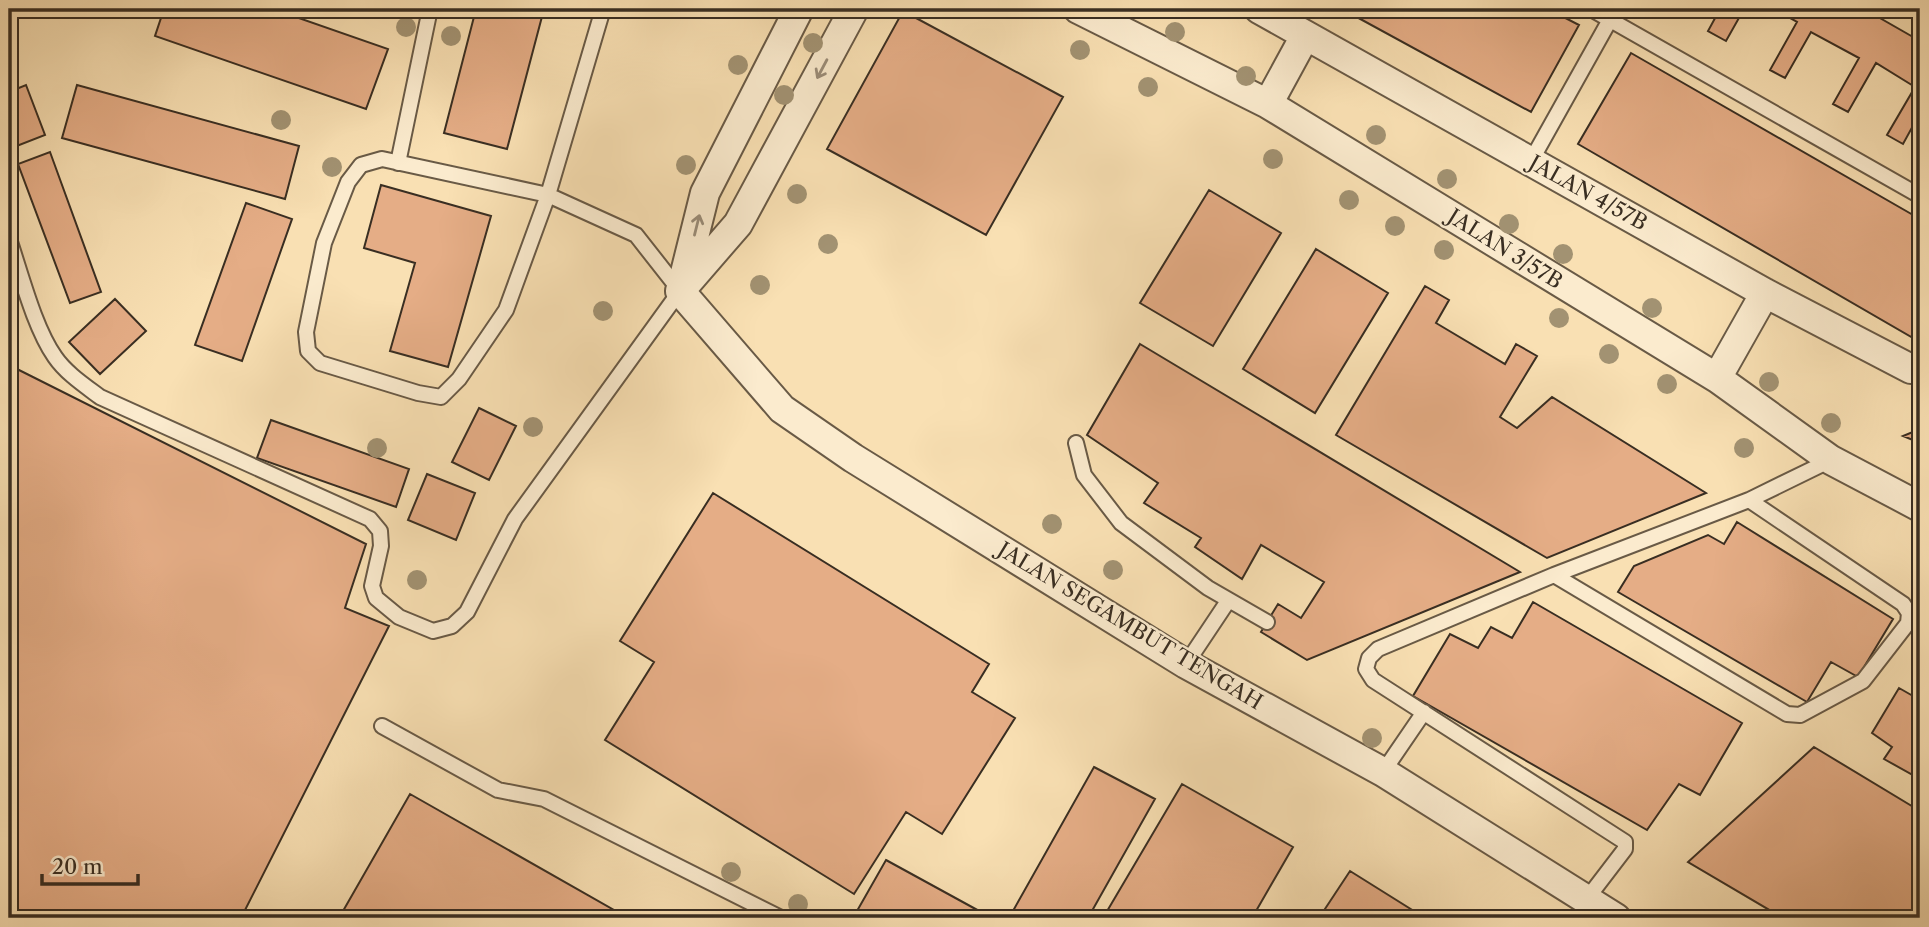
<svg xmlns="http://www.w3.org/2000/svg" width="1929" height="927" viewBox="0 0 1929 927" font-family="'Libre Caslon Text',serif">
  <style>
    .building { fill: #e5ad86; stroke: #392e22; stroke-width: 2 }
    .lines { fill: none; stroke-linecap: round; stroke-linejoin: round }
    .lane-casing { stroke: #695a46; stroke-width: 18 }
    .street-casing { stroke: #695a46; stroke-width: 32 }
    .lane { stroke: #fbebce; stroke-width: 14 }
    .street { stroke: #fbebce; stroke-width: 28 }
    .tree { fill: #a29272 }
    .oneway { stroke: #9a8c78 }
    .labels { text-anchor: middle; stroke-width: 5; stroke-linejoin: round; paint-order: stroke }
    .street-label { font-size: 21px; fill: #392e22; stroke: #fbebce }
  </style>
  <rect width="100%" height="100%" fill="#f9e0b3"/>
  <filter id="stains"><feTurbulence type="fractalNoise" baseFrequency=".00286" numOctaves="4"/><feColorMatrix values="0 0 0 0 .2 0 0 0 0 .09 0 0 0 0 .02 0 0 0 .5 -.17"/></filter>
  <radialGradient id="worn" r=".72"><stop offset=".6" stop-color="#630" stop-opacity="0"/><stop offset="1" stop-color="#630" stop-opacity=".3"/></radialGradient>
  <path class="building" d="M164,9h109l115,40 -22,60 -211,-73z
    M476,9h68l-37,140 -63,-16z
    M1342,9h206l31,16 -48,87z
    M1720,9h24l-18,32 -18,-10z
    M1774,9h90l56,32v72l-17,31 -16,-9 28,-48 -39,-24 -28,49 -15,-8 26,-46 -48,-26 -26,46 -15,-8 27,-48z
    M903,11l160,86 -77,138 -159,-86z
    M1631,53l289,166v123l-342,-198z
    M26,85l19,50 -36,14v-57z
    M77,85l222,61 -14,53 -223,-61z
    M50,152l51,140 -31,11 -52,-139z
    M381,185l110,31 -43,151 -58,-16 25,-88 -51,-15z
    M1209,190l72,43 -68,113 -73,-43z
    M246,203l46,16 -50,142 -47,-16z
    M1316,249l72,44 -73,120 -72,-44z
    M1425,286l24,14 -13,23 69,41 11,-20 21,12 -37,61 17,11 35,-31 154,96 -159,65 -211,-123z
    M115,299l31,32 -46,43 -31,-32z
    M1140,344l380,228 -213,88 -46,-28 17,-28 23,14 23,-36 -63,-37 -19,34 -47,-32 6,-9 -57,-35 14,-20 -71,-48z
    M9,365l357,179 -21,64 44,18 -148,292h-232z
    M479,408l37,18 -27,54 -37,-18z
    M271,420l138,49 -13,38 -139,-49z
    M1920,429v14l-17,-7z
    M427,474l48,19 -19,47 -48,-20z
    M713,493l276,171 -17,28 43,26 -73,116 -36,-22 -52,82 -249,-154 49,-78 -34,-21z
    M1737,522l156,97 -35,58 -27,-15 -24,40 -189,-110 16,-26 74,-31 16,9z
    M1533,602l209,121 -42,72 -21,-11 -32,46 -234,-134 37,-62 28,14 13,-21 21,11z
    M1899,688l21,12v79l-36,-20 8,-12 -20,-14z
    M1814,747l106,64v107h-137l-95,-56z
    M1094,767l61,32 -67,119h-79z
    M1182,784l111,63 -41,71h-149z
    M410,794l218,124h-289z
    M886,860l106,58h-139z
    M1350,871l75,47h-106z"/>
  <g class="lines">
    <defs>
      <path id="lane" d="M1591,9l329,187
        M382,159l166,36 -42,115 -47,69 -18,18 -23,-4 -98,-30 -12,-12 -2,-19 18,-89 24,-61 13,-17z
        M1531,161l85,-152
        M398,163l32,-154
        M9,239c12,35 25,88 46,118 11,16 29,28 45,40l270,122 10,12 1,15 -9,40 4,12 23,19 34,14 19,-5 15,-14 48,-93 165,-228 -44,-56 -88,-40 55,-186
        M1076,443l8,32 37,48 87,65 59,34
        M1554,575l233,139 13,1 63,-34 45,-58 1,-10 -6,-9 -154,-104
        M1186,664l42,-63
        M382,726l116,64 46,9 237,119
        M1383,772l41,-60
        M1586,900l39,-51v-7l-252,-162 -7,-11 3,-11 9,-9 176,-74 195,-75 82,-40"/>
      <path id="street" d="M1078,9l190,95 449,274 114,82 89,47
        M1259,9l506,284 146,76h9
        M1268,104l37,-68
        M682,285l23,-92 94,-184
        M680,291l102,118 71,49 333,206 197,108 233,146
        M680,291l58,-67 116,-215
        M1717,378l48,-85"/>
    </defs>
    <use href="#lane" class="lane-casing"/>
    <use href="#street" class="street-casing"/>
    <use href="#lane" class="lane"/>
    <use href="#street" class="street"/>
  </g>
  <g class="tree">
    <circle cx="406" cy="27" r="10"/>
    <circle cx="1175" cy="32" r="10"/>
    <circle cx="451" cy="36" r="10"/>
    <circle cx="813" cy="43" r="10"/>
    <circle cx="1080" cy="50" r="10"/>
    <circle cx="738" cy="65" r="10"/>
    <circle cx="1246" cy="76" r="10"/>
    <circle cx="1148" cy="87" r="10"/>
    <circle cx="784" cy="95" r="10"/>
    <circle cx="281" cy="120" r="10"/>
    <circle cx="1376" cy="135" r="10"/>
    <circle cx="1273" cy="159" r="10"/>
    <circle cx="686" cy="165" r="10"/>
    <circle cx="332" cy="167" r="10"/>
    <circle cx="1447" cy="179" r="10"/>
    <circle cx="797" cy="194" r="10"/>
    <circle cx="1349" cy="200" r="10"/>
    <circle cx="1509" cy="224" r="10"/>
    <circle cx="1395" cy="226" r="10"/>
    <circle cx="828" cy="244" r="10"/>
    <circle cx="1444" cy="250" r="10"/>
    <circle cx="1563" cy="254" r="10"/>
    <circle cx="760" cy="285" r="10"/>
    <circle cx="1652" cy="308" r="10"/>
    <circle cx="603" cy="311" r="10"/>
    <circle cx="1559" cy="318" r="10"/>
    <circle cx="1609" cy="354" r="10"/>
    <circle cx="1769" cy="382" r="10"/>
    <circle cx="1667" cy="384" r="10"/>
    <circle cx="1831" cy="423" r="10"/>
    <circle cx="533" cy="427" r="10"/>
    <circle cx="377" cy="448" r="10"/>
    <circle cx="1744" cy="448" r="10"/>
    <circle cx="1052" cy="524" r="10"/>
    <circle cx="1113" cy="570" r="10"/>
    <circle cx="417" cy="580" r="10"/>
    <circle cx="1372" cy="738" r="10"/>
    <circle cx="731" cy="872" r="10"/>
    <circle cx="798" cy="904" r="10"/>
  </g>
  <defs><path id="oneway-shaft" d="M-6 0H5M1.5-3L5.5 0L1.5 3" fill="none" stroke-width="1.6" stroke-linecap="round" stroke-linejoin="round" transform="scale(1.75)"/></defs>
  <g class="oneway">
    <use href="#oneway-shaft" transform="translate(822 69) rotate(118)"/>
    <use href="#oneway-shaft" transform="translate(697 225) rotate(-76)"/>
  </g>
  <g class="labels">
    <g class="street-label">
      <text transform="translate(1588 193) rotate(29)" y="7">JALAN 4/57B</text>
      <text transform="translate(1505 249) rotate(32)" y="7">JALAN 3/57B</text>
      <text transform="translate(1130 626) rotate(31)" y="7">JALAN SEGAMBUT TENGAH</text>
    </g>
  </g>
  <rect width="1929" height="927" fill="none" stroke="#f9e0b3" stroke-width="35"/>
  <rect x="10" y="10" width="1908" height="906" fill="none" stroke="#392e22" stroke-width="3.5"/>
  <rect x="18" y="18" width="1894" height="892" fill="none" stroke="#392e22" stroke-width="2"/>
  <path d="M42 874v10h96v-10" fill="none" stroke="#392e22" stroke-width="3.5"/>
  <text x="52" y="874" font-size="21" fill="#392e22" stroke="#fbebce" stroke-width="5" paint-order="stroke">20 m</text>
  <rect width="100%" height="100%" filter="url(#stains)"/>
  <rect width="100%" height="100%" fill="url(#worn)"/>
</svg>
